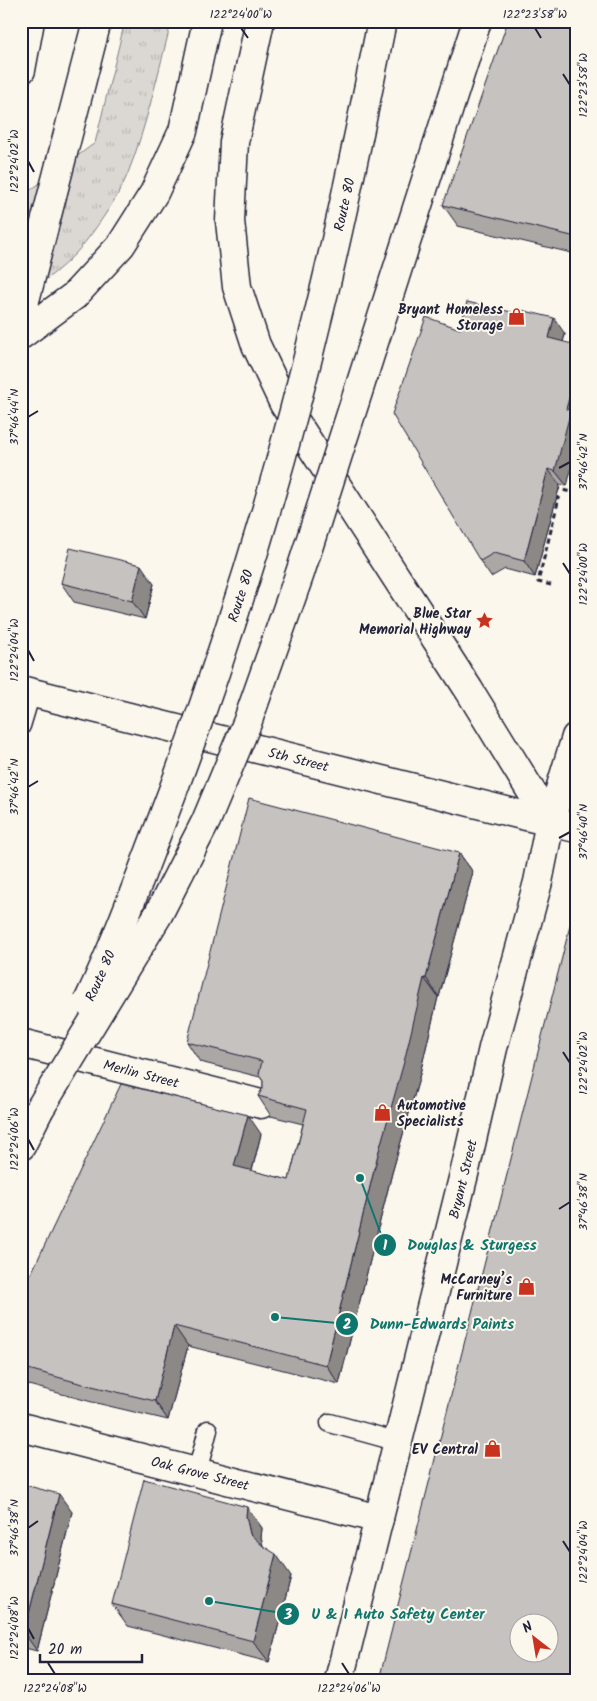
<svg xmlns="http://www.w3.org/2000/svg" width="597" height="1701" viewBox="0 0 597 1701" font-family="Kalam,sans-serif">
  <style>
    .grass { fill: url(#grass-tufts); stroke: #7e7d87 }
    .lines { fill: none; stroke-linecap: round; stroke-linejoin: round }
    .service-casing { stroke: #22223b; stroke-width: 21 }
    .minor-casing { stroke: #22223b; stroke-width: 31 }
    .tertiary-casing { stroke: #22223b; stroke-width: 31 }
    .secondary-casing { stroke: #22223b; stroke-width: 31 }
    .motorway-casing { stroke: #22223b; stroke-width: 31 }
    .path { stroke: #22223b; stroke-width: 3; stroke-dasharray: 5 4; stroke-linecap: butt }
    .service { stroke: #fbf7ec; stroke-width: 18 }
    .minor { stroke: #fbf7ec; stroke-width: 28 }
    .tertiary { stroke: #fbf7ec; stroke-width: 28 }
    .secondary { stroke: #fbf7ec; stroke-width: 28 }
    .motorway { stroke: #fbf7ec; stroke-width: 28 }
    .motorway-bridge-casing { stroke: #22223b; stroke-width: 31; stroke-linecap: butt }
    .motorway-bridge { stroke: #fbf7ec; stroke-width: 28 }
    .wall { fill: #aaa7a5; stroke: #22223b }
    .shaded-wall { fill: #8b8886; stroke: #22223b }
    .building { fill: #c6c2c0; stroke: #22223b; fill-rule: evenodd }
    .ticks { fill: none; stroke: #22223b; stroke-width: 2 }
    .labels { text-anchor: middle; stroke-width: 4; stroke-linejoin: round; paint-order: stroke }
    .street-label { font-size: 14px; fill: #22223b; stroke: #fbf7ec }
    .poi-label { font-size: 14px; font-weight: bold; fill: #22223b; stroke: #fbf7ec; text-anchor: end }
    .leader { fill: none; stroke: #0f766e; stroke-width: 2 }
    .callout-dot { fill: #0f766e; stroke: #fbf7ec; stroke-width: 2 }
    .mark-label { font-size: 15px; text-anchor: middle; font-weight: bold; fill: #fff }
    .callout-label { font-size: 15px; text-anchor: middle; font-weight: bold; fill: #0f766e; stroke: #fbf7ec; stroke-width: 4; stroke-linejoin: round; paint-order: stroke }
    .neatline { fill: none; stroke: #22223b; stroke-width: 2 }
    .ticks-label { font-size: 12px; text-anchor: middle; fill: #22223b }
  </style>
  <defs>
    <pattern id="grass-tufts" width="24" height="20" patternUnits="userSpaceOnUse" patternTransform="scale(1.25)"><rect width="24" height="20" fill="#dbd8d3"/><path d="M3 7l-1-3M5 7V3M7 7l1-3M15 17l-1-3M17 17v-4M19 17l1-3" fill="none" stroke="#bcb9b6"/></pattern>
  </defs>
  <rect width="100%" height="100%" fill="#fbf7ec"/>
  <filter id="ink" filterUnits="userSpaceOnUse"><feTurbulence type="fractalNoise" baseFrequency=".02" numOctaves="2"/><feDisplacementMap in="SourceGraphic" scale="10" xChannelSelector="R" yChannelSelector="G"/><feConvolveMatrix kernelMatrix="1 2 1 2 8 2 1 2 1" color-interpolation-filters="sRGB"/></filter>
  <g filter="url(#ink)">
    <path class="grass" d="M125,21l46,2c-13,50 -24,102 -43,150 -8,21 -28,50 -42,68 -17,23 -43,40 -65,59v-103l74,-54z"/>
    <g class="lines">
      <defs>
        <path id="service" d="M21,726l10,-33
          M330,1423l69,19
          M197,1472l11,-42"/>
        <g id="minor">
          <path id="s1" d="M21,1043l240,61"/>
          <path id="s2" d="M21,1427l358,92"/>
        </g>
        <path id="tertiary" d="M550,822l26,6"/>
        <g id="secondary">
          <path id="s3" d="M21,690l529,132"/>
          <path id="s4" d="M339,1680l127,-514 27,-118 45,-166 12,-60 26,-85"/>
        </g>
        <path id="motorway" d="M260,21l-26,121 -4,79 7,66 19,58 28,59 185,286 81,132
          M21,70l9,-49
          M21,316l76,-295
          M21,335l53,-39 47,-51 33,-52 29,-62 24,-110
          M21,1146l18,-36"/>
      </defs>
      <use href="#service" class="service-casing"/>
      <use href="#minor" class="minor-casing"/>
      <use href="#tertiary" class="tertiary-casing"/>
      <use href="#secondary" class="secondary-casing"/>
      <use href="#motorway" class="motorway-casing"/>
      <path class="path" d="M555,488l19,5
        M551,585l-13,-3 21,-84 -7,-2"/>
      <use href="#service" class="service"/>
      <use href="#minor" class="minor"/>
      <use href="#tertiary" class="tertiary"/>
      <use href="#secondary" class="secondary"/>
      <use href="#motorway" class="motorway"/>
      <defs>
        <g id="motorway-bridge">
          <path id="s5" d="M88,1002c27,-57 49,-117 72,-177 65,-170 119,-344 161,-521 23,-94 42,-188 61,-283"/>
          <path d="M39,1110l119,-195 48,-94 41,-98 53,-150 177,-552"/>
        </g>
      </defs>
      <use href="#motorway-bridge" class="motorway-bridge-casing"/>
      <use href="#motorway-bridge" class="motorway-bridge"/>
    </g>
    <path class="wall" d="M576,21v233l-118,-28 -15,-21z
      M460,329l105,5 -2,8 4,144 -7,-1 -25,92 -30,-8 -14,8 -11,-16z
      M61,583l93,1 -9,35 -71,-17z
      M459,853l14,19 -34,125h-1l-20,85 -26,91 -53,211 -151,-38 -20,74 -76,-18 -71,-19v-88l240,-161 -9,37 37,9 14,-56 -32,-8 -13,-20 5,-8v-7l-3,-4 -60,-15 -13,-20z
      M21,1484l51,28 -35,139 -16,-4z
      M247,1507l15,21 -1,10 2,9 28,29 -22,86 -141,-36 -16,-22z"/>
    <path class="shaded-wall" d="M554,318l11,16 -5,20 -11,-16z
      M576,373v78l-9,35 -12,-15 11,-62z
      M548,469l12,16 -25,92 -11,-16z
      M141,565l13,19 -9,35 -13,-18z
      M459,853l14,19 -34,125 -13,-19z
      M424,978l14,19 -20,85 -26,91 -53,211 -13,-19 52,-211z
      M248,1115l13,19 -13,52 -14,-20z
      M174,1326l14,20 -20,74 -13,-19z
      M59,1494l13,18 -35,139 -13,-18z
      M247,1507l15,21 -1,10 5,18 -16,-22 -4,-18z
      M276,1554l15,22 -22,86 -16,-21z"/>
    <path class="building" d="M508,21h68v216l-133,-32z
      M467,302l53,12 1,-4 33,8 -5,20 27,7v28l-10,36 5,1 -16,61 -7,-2 -24,92 -30,-8 -14,8 -88,-147 34,-97 34,12z
      M70,548l71,17 -9,36 -71,-18z
      M249,798l210,55 -33,125h-2l-20,84 -26,92 -52,211 -152,-39 -19,75 -76,-18 -58,-16v-72l100,-211 127,31 -14,51 55,14 18,-71 -49,-13 5,-8v-7l-4,-7 3,-13 -75,-19z
      M576,902v778h-197zM520,1624h30v30h-30z
      M144,1479l103,28 -1,9 4,18 13,12 13,8 -23,87 -141,-37z
      M21,1484l38,10 -35,139 -3,-1z"/>
  </g>
  <path class="ticks" d="M241,28l7,10M535,28l6,10M563,74l7,11M28,161l6,11M28,417l10,-6M559,468l11,-6M563,563l7,11M28,650l6,11M28,787l10,-6M559,838l11,-6M563,1052l7,11M28,1139l6,11M559,1209l11,-7M28,1528l10,-7M563,1541l7,11M28,1628l6,11M48,1663l7,11M342,1663l7,11"/>
  <defs>
    <symbol id="shop-bare" viewBox="-9 -9 18 18"><path d="M-5-2.5h2.3a2.7 3.5 0 0 1 5.4 0H5L5.5 6h-11ZM-1.5-2.5h3a1.5 2.3 0 0 0-3 0Z" fill="#c8321e" stroke="#fbf7ec" stroke-width="2.5" paint-order="stroke"/></symbol>
    <symbol id="sight-bare" viewBox="-9 -9 18 18"><path d="M0-6L1.8-2.2L6-1.7L2.9 1.2L3.7 5.4L0 3.3L-3.7 5.4L-2.9 1.2L-6-1.7L-1.8-2.2Z" fill="#c8321e" stroke="#fbf7ec" stroke-width="2.5" paint-order="stroke"/></symbol>
  </defs>
  <g fill-rule="evenodd">
    <use href="#shop-bare" x="504" y="304" width="25" height="25"/>
    <use href="#sight-bare" x="472" y="608" width="25" height="25"/>
    <use href="#shop-bare" x="370" y="1100" width="25" height="25"/>
    <use href="#shop-bare" x="514" y="1274" width="25" height="25"/>
    <use href="#shop-bare" x="480" y="1436" width="25" height="25"/>
  </g>
  <g class="labels">
    <g class="street-label">
      <text dy="5" stroke="none"><textPath href="#s5" startOffset="839">Route 80</textPath></text>
      <text dy="5" stroke="none"><textPath href="#s5" startOffset="434">Route 80</textPath></text>
      <text dy="5" stroke="none"><textPath href="#s3" startOffset="286">5th Street</textPath></text>
      <text dy="5" stroke="none"><textPath href="#s5" startOffset="29">Route 80</textPath></text>
      <text dy="5" stroke="none"><textPath href="#s1" startOffset="124">Merlin Street</textPath></text>
      <text dy="5" stroke="none"><textPath href="#s4" startOffset="516">Bryant Street</textPath></text>
      <text dy="5" stroke="none"><textPath href="#s2" startOffset="185">Oak Grove Street</textPath></text>
    </g>
    <g class="poi-label">
      <text x="503" y="314">Bryant Homeless<tspan x="503" dy="16">Storage</tspan></text>
      <text x="471" y="618">Blue Star<tspan x="471" dy="16">Memorial Highway</tspan></text>
      <text x="397" y="1110" text-anchor="start">Automotive<tspan x="397" dy="16">Specialists</tspan></text>
      <text x="512" y="1284">McCarney’s<tspan x="512" dy="16">Furniture</tspan></text>
      <text x="478" y="1454">EV Central</text>
    </g>
  </g>
  <path class="leader" d="M360 1178L385 1245M275 1317L347 1324M209 1601L288 1614"/>
  <g class="callout-dot">
    <circle cx="360" cy="1178" r="5"/>
    <circle cx="275" cy="1317" r="5"/>
    <circle cx="209" cy="1601" r="5"/>
    <circle cx="385" cy="1245" r="12"/>
    <circle cx="347" cy="1324" r="12"/>
    <circle cx="288" cy="1614" r="12"/>
  </g>
  <g class="mark-label">
    <text x="385" y="1250">1</text>
    <text x="347" y="1329">2</text>
    <text x="288" y="1619">3</text>
  </g>
  <g class="callout-label">
    <text x="472" y="1250">Douglas &amp; Sturgess</text>
    <text x="442" y="1329">Dunn-Edwards Paints</text>
    <text x="398" y="1619">U &amp; I Auto Safety Center</text>
  </g>
  <rect width="597" height="1701" fill="none" stroke="#fbf7ec" stroke-width="55"/>
  <g transform="translate(534 1638) rotate(329)"><circle r="24" fill="#fbf7ec" stroke="#a4a2a5"/>
  <path d="M0-4L9 19L0 12L-9 19Z" fill="#c8321e"/>
  <text y="-8" font-size="14" font-weight="bold" text-anchor="middle" fill="#22223b">N</text>
  </g>
  <path d="M40 1654v8h102v-8" fill="none" stroke="#22223b" stroke-width="2.5"/>
  <text x="48" y="1654" font-size="15" fill="#22223b" stroke="#fbf7ec" stroke-width="4" paint-order="stroke">20 m</text>
  <rect x="28" y="28" width="542" height="1646" class="neatline"/>
  <g class="ticks-label">
    <text x="241" y="18">122°24'00"W</text>
    <text x="535" y="18">122°23'58"W</text>
    <text transform="translate(583 85) rotate(-90)" y="4">122°23'58"W</text>
    <text transform="translate(14 161) rotate(-90)" y="4">122°24'02"W</text>
    <text transform="translate(14 417) rotate(-90)" y="4">37°46'44"N</text>
    <text transform="translate(583 462) rotate(-90)" y="4">37°46'42"N</text>
    <text transform="translate(583 574) rotate(-90)" y="4">122°24'00"W</text>
    <text transform="translate(14 650) rotate(-90)" y="4">122°24'04"W</text>
    <text transform="translate(14 787) rotate(-90)" y="4">37°46'42"N</text>
    <text transform="translate(583 832) rotate(-90)" y="4">37°46'40"N</text>
    <text transform="translate(583 1063) rotate(-90)" y="4">122°24'02"W</text>
    <text transform="translate(14 1139) rotate(-90)" y="4">122°24'06"W</text>
    <text transform="translate(583 1202) rotate(-90)" y="4">37°46'38"N</text>
    <text transform="translate(14 1528) rotate(-90)" y="4">37°46'38"N</text>
    <text transform="translate(583 1552) rotate(-90)" y="4">122°24'04"W</text>
    <text transform="translate(14 1628) rotate(-90)" y="4">122°24'08"W</text>
    <text x="55" y="1692">122°24'08"W</text>
    <text x="349" y="1692">122°24'06"W</text>
  </g>
</svg>
